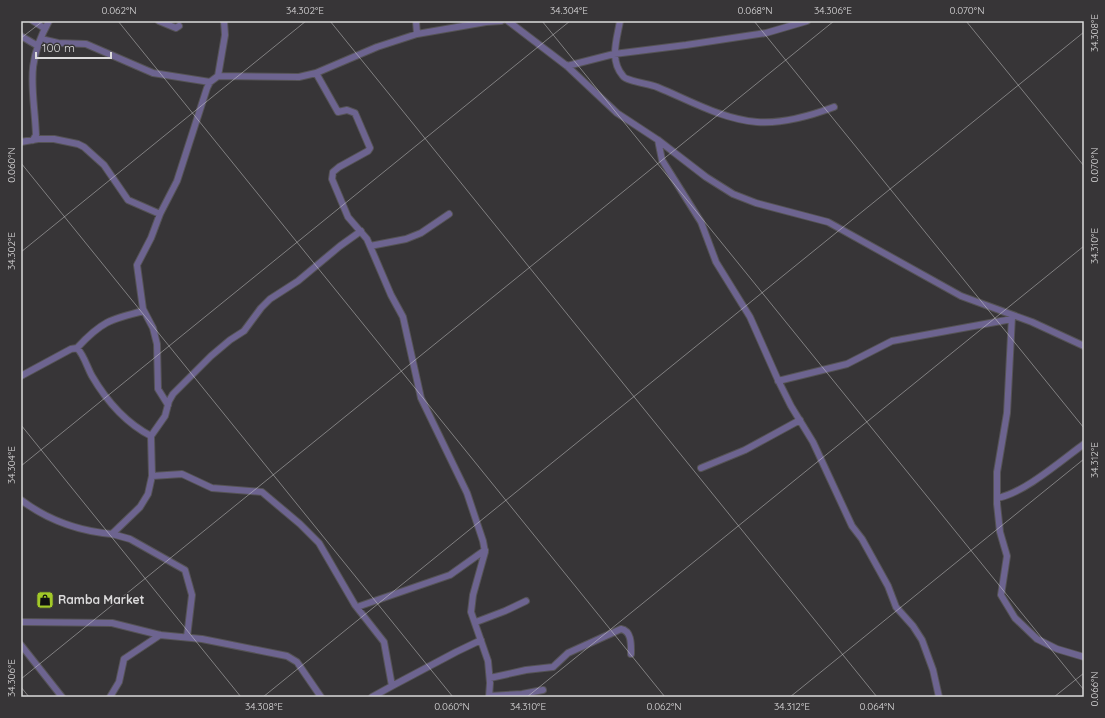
<svg xmlns="http://www.w3.org/2000/svg" width="1105" height="718" viewBox="0 0 1105 718" font-family="Quicksand,sans-serif">
  <style>
    .lines { fill: none; stroke-linecap: round; stroke-linejoin: round }
    .street-casing { stroke: #555355; stroke-width: 8 }
    .street { stroke: #6d6490; stroke-width: 6 }
    .ticks { fill: none; stroke: #dcdbdc; stroke-width: 1; stroke-opacity: 0.45 }
    .labels { text-anchor: middle; stroke-width: 3; stroke-linejoin: round; paint-order: stroke }
    .poi-label { font-size: 12px; font-weight: bold; fill: #dcdbdc; stroke: #373537; text-anchor: start }
    .neatline { fill: none; stroke: #dcdbdc; stroke-width: 1.5 }
    .ticks-label { font-size: 10px; text-anchor: middle; fill: #dcdbdc }
  </style>
  <rect width="100%" height="100%" fill="#373537"/>
  <g class="lines">
    <defs>
      <path id="street" d="M33,21l11,7
        M159,21l17,7 3,-2
        M224,21l1,14 -7,41 81,1 17,-4 22,39 9,-2 8,3 15,35 -2,3 -29,16 -6,5 -1,7 16,38 19,22 24,56 12,22 18,81 46,95 16,48 2,11 -12,43 -2,17 17,49 2,22 -1,14
        M416,21l1,13
        M508,21l59,45 50,47 41,27 48,37 27,17 23,9 72,19 133,74 71,26 52,24
        M620,21c-3,18 -11,39 3,55 3,5 27,8 34,11 32,13 64,32 100,35 25,2 53,-6 77,-15
        M21,36l17,10
        M41,39l17,4 28,1 67,29 57,9
        M567,66l47,-12 72,-9 80,-12 41,-12
        M316,73l61,-26 40,-13 69,-12 15,-1
        M33,140l3,-5c-2,-47 -12,-69 13,-114
        M658,140l4,20 39,62 15,40 34,55 28,63 13,26 22,36 39,84 10,13 26,47 8,21 17,19 9,14 11,30 6,27
        M21,142l17,-3h16l24,5 6,3 20,18 24,35 32,14
        M370,246l36,-7 15,-6 28,-19
        M1012,316l-5,97 -10,59v32l3,28 7,24 -6,39 14,23 22,21 20,10 27,8
        M77,348c24,-26 33,-29 67,-37
        M21,376l50,-27 6,-1c7,7 10,19 15,28 14,24 34,47 59,60
        M778,381l69,-17 45,-23 120,-22
        M168,405l-10,-16 -1,-45 -4,-16 -10,-19 -6,-44 14,-27 9,-24 17,-33 30,-93 3,-6 8,-6
        M701,468l44,-18 55,-30
        M152,476l30,-2 30,14 50,4 38,32 19,19 36,62 29,37 8,44 -20,11
        M997,498c26,-4 65,-38 87,-54
        M21,500c28,21 57,31 91,34
        M357,607l93,-32 35,-25
        M21,622l91,1 48,12 42,4 85,17 10,6 24,35
        M476,622l29,-11 21,-10
        M187,637l5,-42 -7,-25 -55,-31 -18,-5 28,-27 8,-13 4,-18 -1,-40 14,-20 4,-15 4,-7 38,-38 19,-16 14,-9 17,-23 9,-9 28,-18 42,-35 21,-15
        M21,645l41,52
        M490,678l36,-8 27,-3 15,-14 53,-24c11,2 10,16 10,25
        M392,686l64,-34 25,-12
        M489,696l33,-2 21,-4
        M110,697l9,-15 5,-23 36,-24"/>
    </defs>
    <use href="#street" class="street-casing"/>
    <use href="#street" class="street"/>
  </g>
  <path class="ticks" d="M118,21l547,676M330,21l547,676M542,21l542,669M754,21l330,407M966,21l118,145M21,38l22,-17M21,163l432,534M21,252l285,-231M21,425l220,272M21,466l549,-445M21,679l813,-658M21,687l8,10M263,697l821,-665M527,697l557,-451M790,697l294,-238M1054,697l30,-24"/>
  <defs>
    <symbol id="shop-square" viewBox="-11 -11 22 22"><rect x="-9" y="-9" width="18" height="18" rx="4" fill="#a2c928" stroke="#373537"/><path d="M-5-2.5h2.3a2.7 3.5 0 0 1 5.4 0H5L5.5 6h-11ZM-1.5-2.5h3a1.5 2.3 0 0 0-3 0Z" fill="#111"/></symbol>
  </defs>
  <g fill-rule="evenodd">
    <use href="#shop-square" x="35" y="590" width="20" height="20"/>
  </g>
  <g class="labels">
    <g class="poi-label">
      <text x="58" y="604">Ramba Market</text>
    </g>
  </g>
  <rect width="1105" height="718" fill="none" stroke="#373537" stroke-width="44"/>
  <path d="M36 52v6h75v-6" fill="none" stroke="#dcdbdc" stroke-width="2"/>
  <text x="42" y="52" font-size="12" fill="#dcdbdc" stroke="#373537" stroke-width="3" paint-order="stroke">100 m</text>
  <rect x="22" y="22" width="1061" height="674" class="neatline"/>
  <g class="ticks-label">
    <text x="119" y="14">0.062°N</text>
    <text x="305" y="14">34.302°E</text>
    <text x="569" y="14">34.304°E</text>
    <text x="755" y="14">0.068°N</text>
    <text x="833" y="14">34.306°E</text>
    <text x="967" y="14">0.070°N</text>
    <text transform="translate(1094 33) rotate(-90)" y="4">34.308°E</text>
    <text transform="translate(11 165) rotate(-90)" y="4">0.060°N</text>
    <text transform="translate(1094 165) rotate(-90)" y="4">0.070°N</text>
    <text transform="translate(1094 246) rotate(-90)" y="4">34.310°E</text>
    <text transform="translate(11 251) rotate(-90)" y="4">34.302°E</text>
    <text transform="translate(1094 460) rotate(-90)" y="4">34.312°E</text>
    <text transform="translate(11 465) rotate(-90)" y="4">34.304°E</text>
    <text transform="translate(11 678) rotate(-90)" y="4">34.306°E</text>
    <text transform="translate(1094 689) rotate(-90)" y="4">0.066°N</text>
    <text x="264" y="710">34.308°E</text>
    <text x="452" y="710">0.060°N</text>
    <text x="528" y="710">34.310°E</text>
    <text x="664" y="710">0.062°N</text>
    <text x="792" y="710">34.312°E</text>
    <text x="877" y="710">0.064°N</text>
  </g>
</svg>
